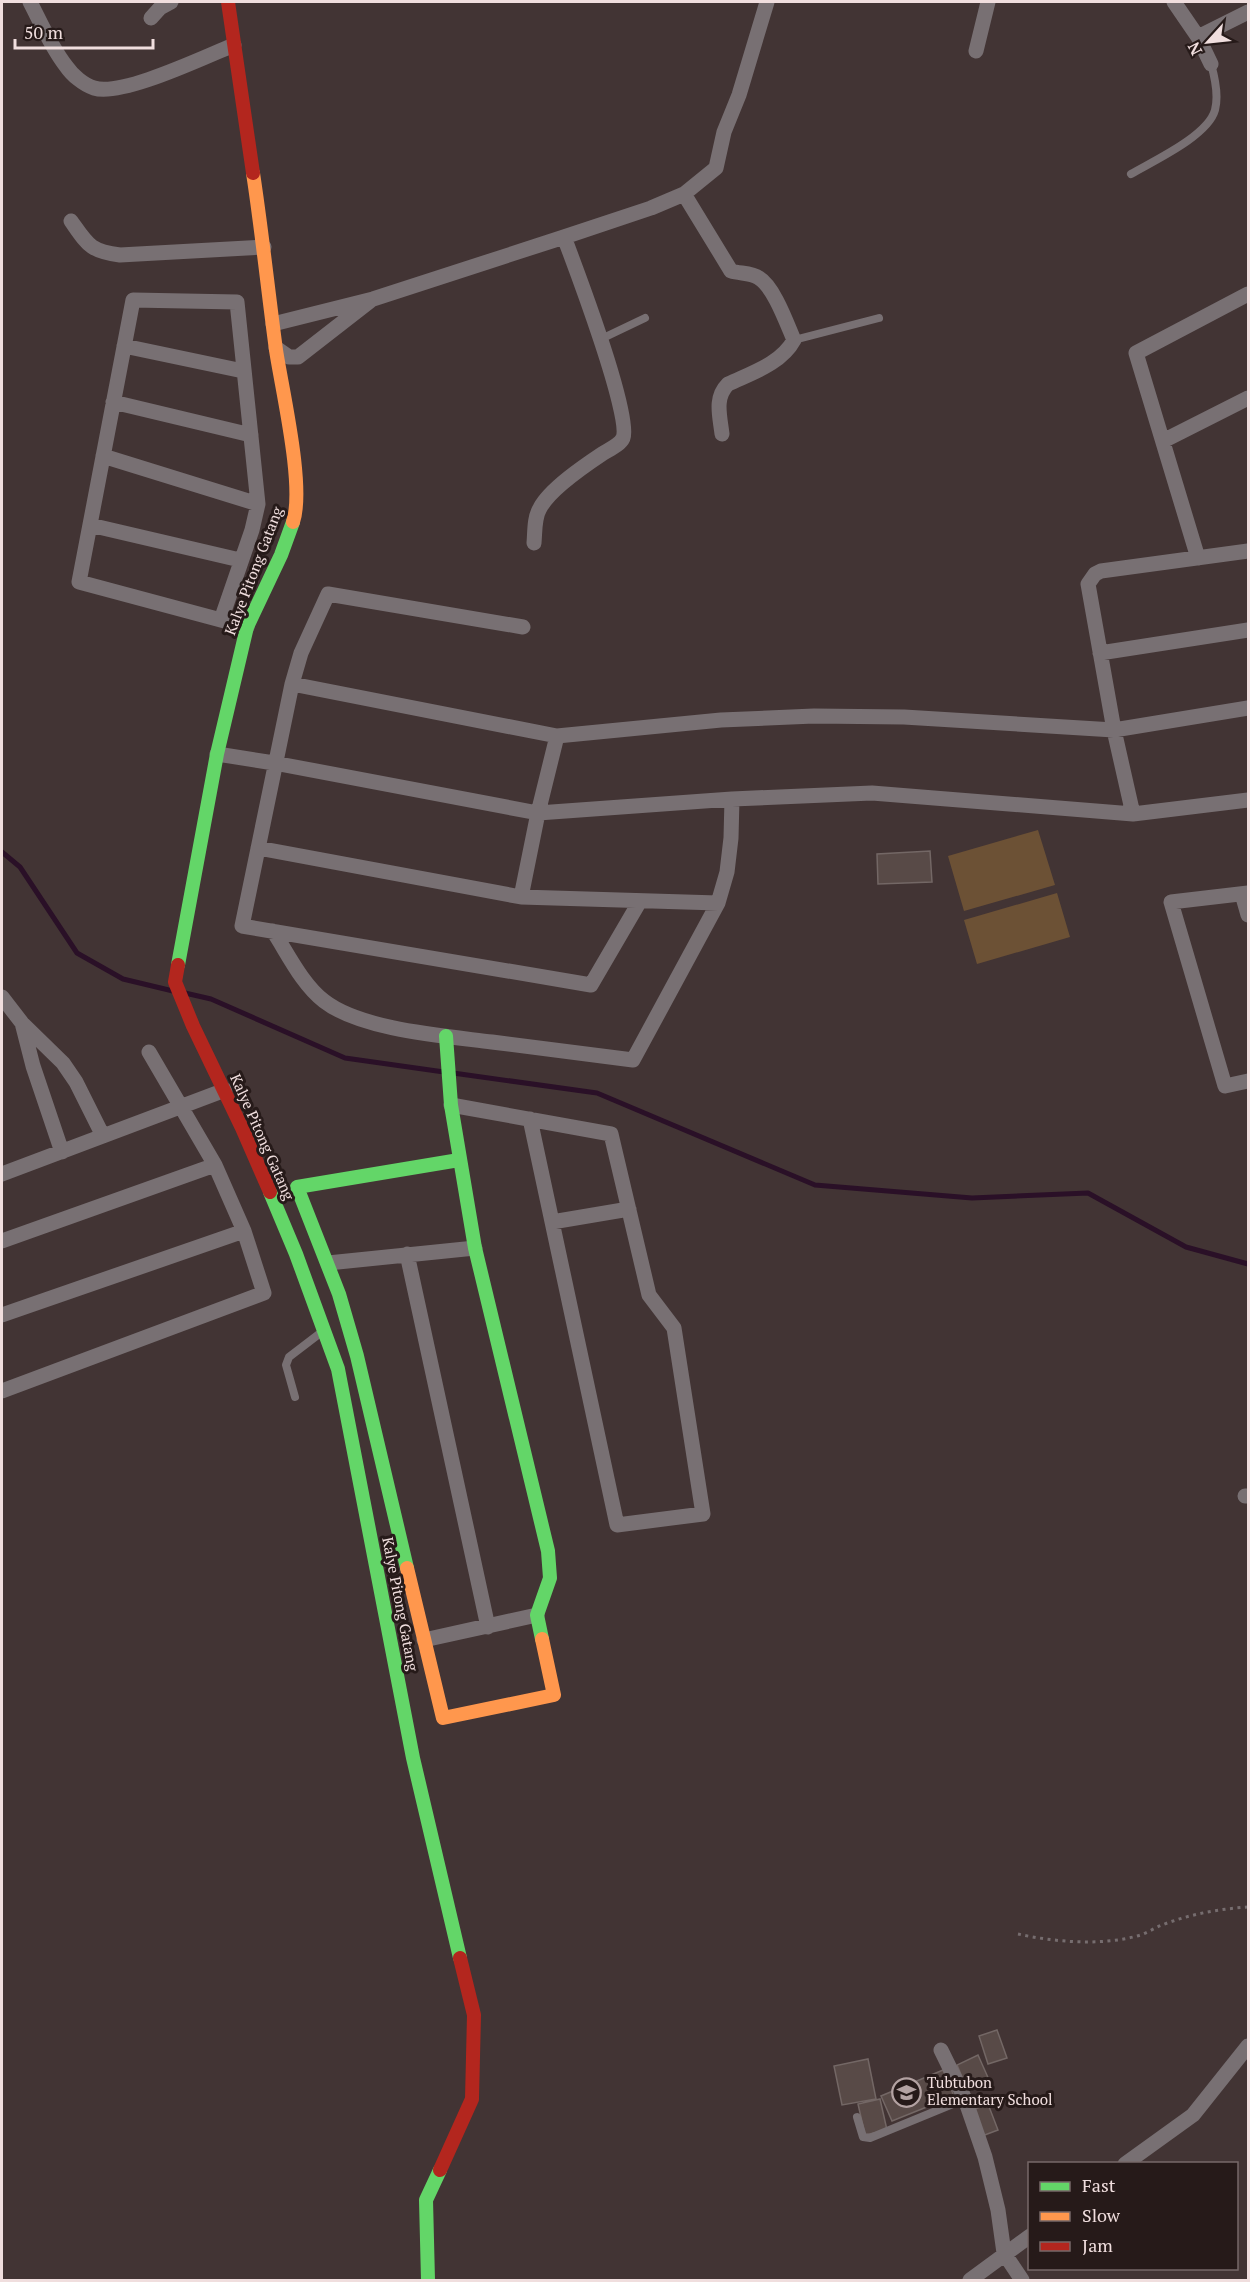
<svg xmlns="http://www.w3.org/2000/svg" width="1250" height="2282" viewBox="0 0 1250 2282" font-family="'PT Serif',serif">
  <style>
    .green { fill: #6c5135 }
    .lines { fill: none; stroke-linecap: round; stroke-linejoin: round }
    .stream { stroke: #2a1027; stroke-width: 5 }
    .building { fill: #584a47; stroke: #736765; stroke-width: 1.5 }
    .path { stroke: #766d6f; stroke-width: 3; stroke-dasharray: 3 4.5; stroke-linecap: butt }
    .lane { stroke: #787073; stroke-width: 8 }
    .street { stroke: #787073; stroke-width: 15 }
    .fast { stroke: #63d668; stroke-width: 14 }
    .slow { stroke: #ff974d; stroke-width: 14 }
    .jam { stroke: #b3261e; stroke-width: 14 }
    .labels { text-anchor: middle; stroke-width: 6; stroke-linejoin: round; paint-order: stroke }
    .street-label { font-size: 15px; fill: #f0dede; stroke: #261a19 }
    .poi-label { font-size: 15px; fill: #f0dede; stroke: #261a19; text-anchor: start }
  </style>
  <rect width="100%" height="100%" fill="#423434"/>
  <path class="green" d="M1038,830l17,55 -91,26 -16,-55z
    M1057,893l13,44 -93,27 -13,-44z"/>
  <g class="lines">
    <path class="stream" d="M2,852l18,15 57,86 46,26 50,12
      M185,993l26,6 134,59 99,14
      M453,1073l144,20 218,92 157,13 116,-5 98,54 62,17"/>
  </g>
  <path class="building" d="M930,851l2,31 -54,2 -1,-30z
    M997,2030l10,28 -19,6 -9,-28z
    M978,2055l12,27 -22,9 -11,-26z
    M868,2059l8,40 -34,6 -8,-39z
    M943,2070l11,26 -62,25 -11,-25z
    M880,2099l7,31 -22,5 -7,-31z
    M988,2104l10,26 -16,6 -10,-26z"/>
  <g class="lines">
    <path class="path" d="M1018,1934c36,8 83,12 119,2 9,-2 17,-8 25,-11 28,-11 57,-16 86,-18"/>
    <path class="lane" d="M1131,174c22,-13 77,-38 84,-64 4,-15 0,-32 -4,-46
      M601,339l44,-21
      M794,340l85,-22
      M295,1397l-9,-32 3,-8 34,-26
      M857,2117l6,20 7,1 95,-39"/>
    <path class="street" d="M30,2c11,21 21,45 36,64 6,9 18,19 28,22 28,9 112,-32 140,-43
      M1174,2l24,35 50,-25
      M151,18l9,-10 11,-6
      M1198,37l13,27
      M976,51l12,-49
      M71,221c17,24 19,30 49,34l144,-8
      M273,324l100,-25 191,-62 87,-29 33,-14
      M124,346l119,25
      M276,348l13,9h9l72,-56
      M113,402l138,33
      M722,434c-2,-18 -8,-36 6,-50 23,-11 53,-20 66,-44 -7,-16 -20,-53 -35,-62 -8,-6 -19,-4 -28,-7l-47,-77 32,-26 8,-36 15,-37 28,-93
      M1163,441l85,-43
      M103,456l155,48
      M90,525l150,35
      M534,543c1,-11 0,-25 6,-35 10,-19 44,-42 62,-54 6,-4 18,-9 21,-16 9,-21 -48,-172 -59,-201
      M1198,558l-62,-205 112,-59
      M221,620l31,-90 6,-26 -21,-202 -104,-2 -54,282 168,45
      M523,627l-195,-33 -27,59 -9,31 -50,242 349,59 49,-84
      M1100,653l148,-23
      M292,684l265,52 164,-16 93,-4 90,1 210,13 134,-22
      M217,754l57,9 264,50 194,-14 140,-6 261,21 115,-14
      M1133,814l-19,-84 -26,-146 7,-10 6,-3 147,-20
      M258,848l263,49 197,6
      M1248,893l-77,9 54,184 23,-5
      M1242,894l6,21
      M521,897l17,-84 19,-77
      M273,931c15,23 29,53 51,70 37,29 121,35 168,41 47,6 94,12 141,18l85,-157 9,-31 4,-34 1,-39
      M2,997l20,26 41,40 13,19 27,54
      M22,1023l11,43 29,86
      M451,1105l160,29 38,161 25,33 29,186 -86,11 -87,-406
      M2,1174l223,-84
      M552,1222l77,-13
      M2,1241l213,-76
      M407,1254l81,373
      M328,1263l147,-15
      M2,1315l242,-84
      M2,1391l262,-98 -20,-62 -29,-66 -66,-113
      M1245,1496h3
      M424,1640l113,-25
      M941,2050l24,49 20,58 13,53 6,43 18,27
      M1125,2164l68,-49 55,-69
      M970,2280l60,-44"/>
    <path class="fast" d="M178,965l39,-211 30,-127 34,-72 12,-33
      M446,1036l5,69 24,143 73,303 2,27 -13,37 5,24
      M270,1192l26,62 42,115 75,389 47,200
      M407,1568l-50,-212 -18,-62 -42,-107 162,-27
      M428,2280l-2,-80 14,-30"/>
    <path class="slow" d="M253,173c9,59 15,118 23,177 6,40 29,137 17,172
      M407,1568l36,150 111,-23 -12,-56"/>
    <path class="jam" d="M228,2l25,171
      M178,965l-3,17 18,44 49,102 28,64
      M440,2170l32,-71 2,-84 -14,-57"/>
  </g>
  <defs>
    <symbol id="school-ring" viewBox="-11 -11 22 22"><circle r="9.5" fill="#261a19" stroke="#b3a2a2" stroke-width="1.5"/><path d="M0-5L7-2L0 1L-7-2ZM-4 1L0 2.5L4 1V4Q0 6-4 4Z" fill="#b3a2a2"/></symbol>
  </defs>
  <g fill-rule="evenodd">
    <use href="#school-ring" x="890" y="2076" width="33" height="33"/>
  </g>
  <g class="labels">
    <g class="street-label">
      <text transform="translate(254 571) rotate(-69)" y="5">Kalye Pitong Gatang</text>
      <text transform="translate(262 1137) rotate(66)" y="5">Kalye Pitong Gatang</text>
      <text transform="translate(400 1604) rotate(79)" y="5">Kalye Pitong Gatang</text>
    </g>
    <g class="poi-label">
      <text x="927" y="2088">Tubtubon<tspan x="927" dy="17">Elementary School</tspan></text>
    </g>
  </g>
  <rect width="1250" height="2282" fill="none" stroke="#f0dede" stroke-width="6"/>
  <rect x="1028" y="2162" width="210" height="108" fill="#261a19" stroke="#776868" stroke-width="1.5"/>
  <rect x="1040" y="2182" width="30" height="9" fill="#63d668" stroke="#776868" stroke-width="1.5"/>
  <text x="1082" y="2192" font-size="18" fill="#f0dede">Fast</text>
  <rect x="1040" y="2212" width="30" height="9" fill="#ff974d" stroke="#776868" stroke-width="1.5"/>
  <text x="1082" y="2222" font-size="18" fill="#f0dede">Slow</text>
  <rect x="1040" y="2242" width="30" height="9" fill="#b3261e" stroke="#776868" stroke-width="1.5"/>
  <text x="1082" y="2252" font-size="18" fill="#f0dede">Jam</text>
  <g transform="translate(1208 42) rotate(243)" stroke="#261a19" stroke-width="4.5" paint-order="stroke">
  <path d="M0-4.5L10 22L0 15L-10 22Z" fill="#f0dede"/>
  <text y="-9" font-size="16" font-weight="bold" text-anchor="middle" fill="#f0dede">N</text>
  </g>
  <path d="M15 39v9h138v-9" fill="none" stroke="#f0dede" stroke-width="3"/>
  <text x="24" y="39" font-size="18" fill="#f0dede" stroke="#261a19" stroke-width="4.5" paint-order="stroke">50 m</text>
</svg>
